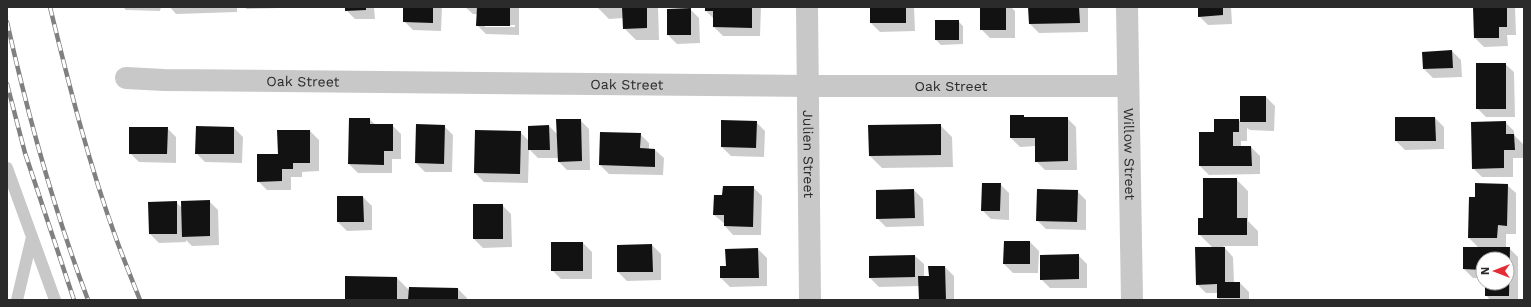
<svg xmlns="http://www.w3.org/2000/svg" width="1531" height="307" viewBox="0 0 1531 307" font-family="'Work Sans',sans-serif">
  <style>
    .shadow { fill: #0003; fill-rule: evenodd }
    .building { fill: #121212 }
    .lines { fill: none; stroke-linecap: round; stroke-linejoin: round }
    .lane { stroke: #c8c8c8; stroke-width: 12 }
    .street { stroke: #c8c8c8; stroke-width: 22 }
    .rail-casing { stroke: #808080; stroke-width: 4.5 }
    .rail { stroke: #fff; stroke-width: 3; stroke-dasharray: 9; stroke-linecap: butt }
    .labels { text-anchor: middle; stroke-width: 4; stroke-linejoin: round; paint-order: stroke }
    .street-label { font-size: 14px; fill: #2b2b2b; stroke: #fff }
  </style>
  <rect width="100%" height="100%" fill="#fff"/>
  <path class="shadow" d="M123,7h38l-1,4 -34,-1z
    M170,7h67v5l-61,2z
    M244,7h36v1l-33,1z
    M346,7h28l1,12h-20l-9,-9z
    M404,7h38l-1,24 -28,-1 -9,-9z
    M465,7h54v28l-33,-1 -9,-9 1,-11h-5zM485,25h30v2h-30z
    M597,7h61l1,33h-23l-12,-12v-10l-15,1z
    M706,7h55l-1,29h-37l-9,-9v-8l-8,-8z
    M871,7h43l1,24 -35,1 -9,-9z
    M981,7h30l4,4v27h-25l-9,-9z
    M1029,7h59v25l-49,1 -9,-9z
    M1199,7h32l1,17 -24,1 -9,-9z
    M1474,7h41l1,28h-9l1,11 -24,1 -9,-9z
    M690,9l9,9 1,25 -23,1 -9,-9z
    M936,21h22l5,5v18l-22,1 -5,-5z
    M1452,51l9,9 1,17 -29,1 -9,-9z
    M1505,64l9,8 1,45h-29l-9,-9z
    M1241,97h25l9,9 -1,25 -24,-1 -3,-2v13h-6v6h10l9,9v18l-51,1 -9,-9 16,-33 23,-13 2,3z
    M1023,116l2,2h42l9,9 1,43h-32l-9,-9v-15l-16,1 -9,-9z
    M1435,118l9,9v22l-39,1 -9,-9z
    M369,119l7,6h16l9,9v25h-9v14h-34l-9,-9z
    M580,120l9,9 1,41h-23l-8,-8 -1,-4h-20l-9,-9 -1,34 -44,-1 -9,-9 45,-41 9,9 20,-15 9,9z
    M756,122l9,9 -1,26 -33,-1 -9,-9z
    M1505,122l9,9v4l9,9v14h-10v19h-31l-9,-9z
    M940,125l12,12 1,30 -71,1 -12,-12 -1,-30z
    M444,126l9,9 -1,37h-27l-9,-9z
    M167,128l9,9v26l-37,-1 -9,-9z
    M234,128l9,9 -1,26 -37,-1 -9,-9z
    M310,131l9,9v31l-17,1v5h-11v13h-24l-9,-9 21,-26z
    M640,134l9,9v6l6,1 9,8 -1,17 -54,-1 -9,-9z
    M1236,179l12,12v30l10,10v15h-35l10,11 1,26h6l9,9v8h-29l-2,-2v-5h-12l-9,-9 16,-36 -14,-14 5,-15z
    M1000,184l9,9v27l-18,-1 -9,-9z
    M1507,185l9,8v41h-10v14h3l9,9v43h-28l-4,-5v-12h21v-24h-24v19h-10l-9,-9v-21h15l-10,-10 7,-40z
    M753,187l9,9 -1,39h-28l-8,-9v-2l-11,-9 9,-19z
    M914,190l9,9 1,27 -38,1 -9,-9z
    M1077,191l9,9v30l-40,-1 -9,-9z
    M363,197l9,9v24l-25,1 -9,-9z
    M209,201l9,9 1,35 -27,1 -6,-6v2l-27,1 -9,-9 26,-32 6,6z
    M502,205l9,9 1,33 -29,1 -9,-9z
    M1030,242l9,9 -1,22h-25l-9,-9z
    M583,243l9,9v27h-31l-9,-9z
    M652,245l9,9v26l-34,1 -9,-9z
    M758,249l9,9v28l-37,1 -9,-9z
    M1078,255l9,9v24h-37l-9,-9z
    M915,256l9,8v13h6v-10h15l9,9v24h-34l-1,-14 -40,1 -9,-9v-21z
    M397,278l12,12 49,-1 9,9v2h-121z"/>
  <path class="building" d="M345,7h21v3l-21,1z
    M403,7h30v16l-30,-1z
    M477,7h33v19h-34z
    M622,7h25v21l-24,1z
    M705,7h47v21l-39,-1v-16h-8z
    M870,7h36v16h-36z
    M980,7h26v23h-26z
    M1028,7h51l1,16 -51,1z
    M1198,7h25v8l-25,2z
    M1473,7h34v20h-8v11h-25z
    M691,8v27h-24v-26z
    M935,20h24v20h-24z
    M1452,50l1,18 -30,1 -1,-17z
    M1476,63h30v46h-30z
    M1240,96h26v26h-26z
    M1010,115h14v2h44v44l-33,1v-24h-25z
    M1395,117h40l1,24h-41z
    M349,118h21v6h23v27h-9v14l-36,-1z
    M556,119h25l1,42 -24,1z
    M1214,119h25v13h-6v14h18l1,20h-53v-34h15z
    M721,120l36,1 -1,27 -35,-1z
    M1506,121v13h8l1,16h-11v18l-32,1 -1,-47z
    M416,124l29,1 -1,39 -29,-1z
    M941,124v31l-72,1 -1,-31z
    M549,125l1,25h-22v-24z
    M196,126l38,1v27h-39z
    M129,127h39l-1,27h-38z
    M277,130h33v33h-17v6h-11v12l-25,1v-28h21z
    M475,130l46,1 -1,43 -46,-1z
    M600,132l41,1 -1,15 15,1v18l-56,-2z
    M1203,178h34v40h10v17h-49v-17h5z
    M982,183h19l-1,28h-19z
    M1475,183l33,1 -1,42 -9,-1 -1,13h-29l1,-41h6z
    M723,186h31l-1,41 -29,-1v-11h-11l1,-20h8z
    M914,189l1,29 -39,1v-29z
    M1037,189l41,1 -1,32 -41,-1z
    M337,196h26l1,26h-27z
    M210,200v36l-28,1 -1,-36z
    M177,201v33h-28l-1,-32z
    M473,204h30v35h-30z
    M1004,241h26v23h-27z
    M551,242h32v29h-32z
    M652,244l1,28h-36v-27z
    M1195,247h30v35h15v16h-23v-14l-21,1z
    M1463,247h47l-1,49h-24v-13h22v-24h-24v11l-20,-1z
    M758,248l1,30h-39v-12h6l-1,-17z
    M1079,254v25l-39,1v-25z
    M915,255v22l-46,1v-22z
    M928,266h17l1,34h-27l-1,-24h11z
    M345,276l52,1v23h-52z
    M409,287l49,1v12h-50z"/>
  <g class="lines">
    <path class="lane" d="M7,168l48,132
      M17,300l15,-63"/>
    <g class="street">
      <path id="s1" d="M807,7l3,293"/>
      <path id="s2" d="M1127,7l5,293"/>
      <path id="s3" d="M126,78l38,2 644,6h320"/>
    </g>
    <defs>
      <path id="rail" d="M50,7c19,78 39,158 67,234 7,19 15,39 23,59
        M7,22c21,94 47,188 81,278
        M7,84l18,69 49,147"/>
    </defs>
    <use href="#rail" class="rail-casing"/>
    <use href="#rail" class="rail"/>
  </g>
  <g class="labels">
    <g class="street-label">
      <text dy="5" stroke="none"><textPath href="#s3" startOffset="177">Oak Street</textPath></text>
      <text dy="5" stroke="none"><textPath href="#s3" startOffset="501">Oak Street</textPath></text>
      <text dy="5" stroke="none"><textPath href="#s3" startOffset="825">Oak Street</textPath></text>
      <text dy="5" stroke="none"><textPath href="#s1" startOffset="147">Julien Street</textPath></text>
      <text dy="5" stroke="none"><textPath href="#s2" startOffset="147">Willow Street</textPath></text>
    </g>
  </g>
  <rect width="1531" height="307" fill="none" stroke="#2b2b2b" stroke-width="16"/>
  <g transform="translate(1495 271) rotate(270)"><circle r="19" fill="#ffffff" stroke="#aaaaaa"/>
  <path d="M0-3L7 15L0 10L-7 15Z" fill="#e52b34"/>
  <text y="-6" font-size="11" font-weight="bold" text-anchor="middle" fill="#2b2b2b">N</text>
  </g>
</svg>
